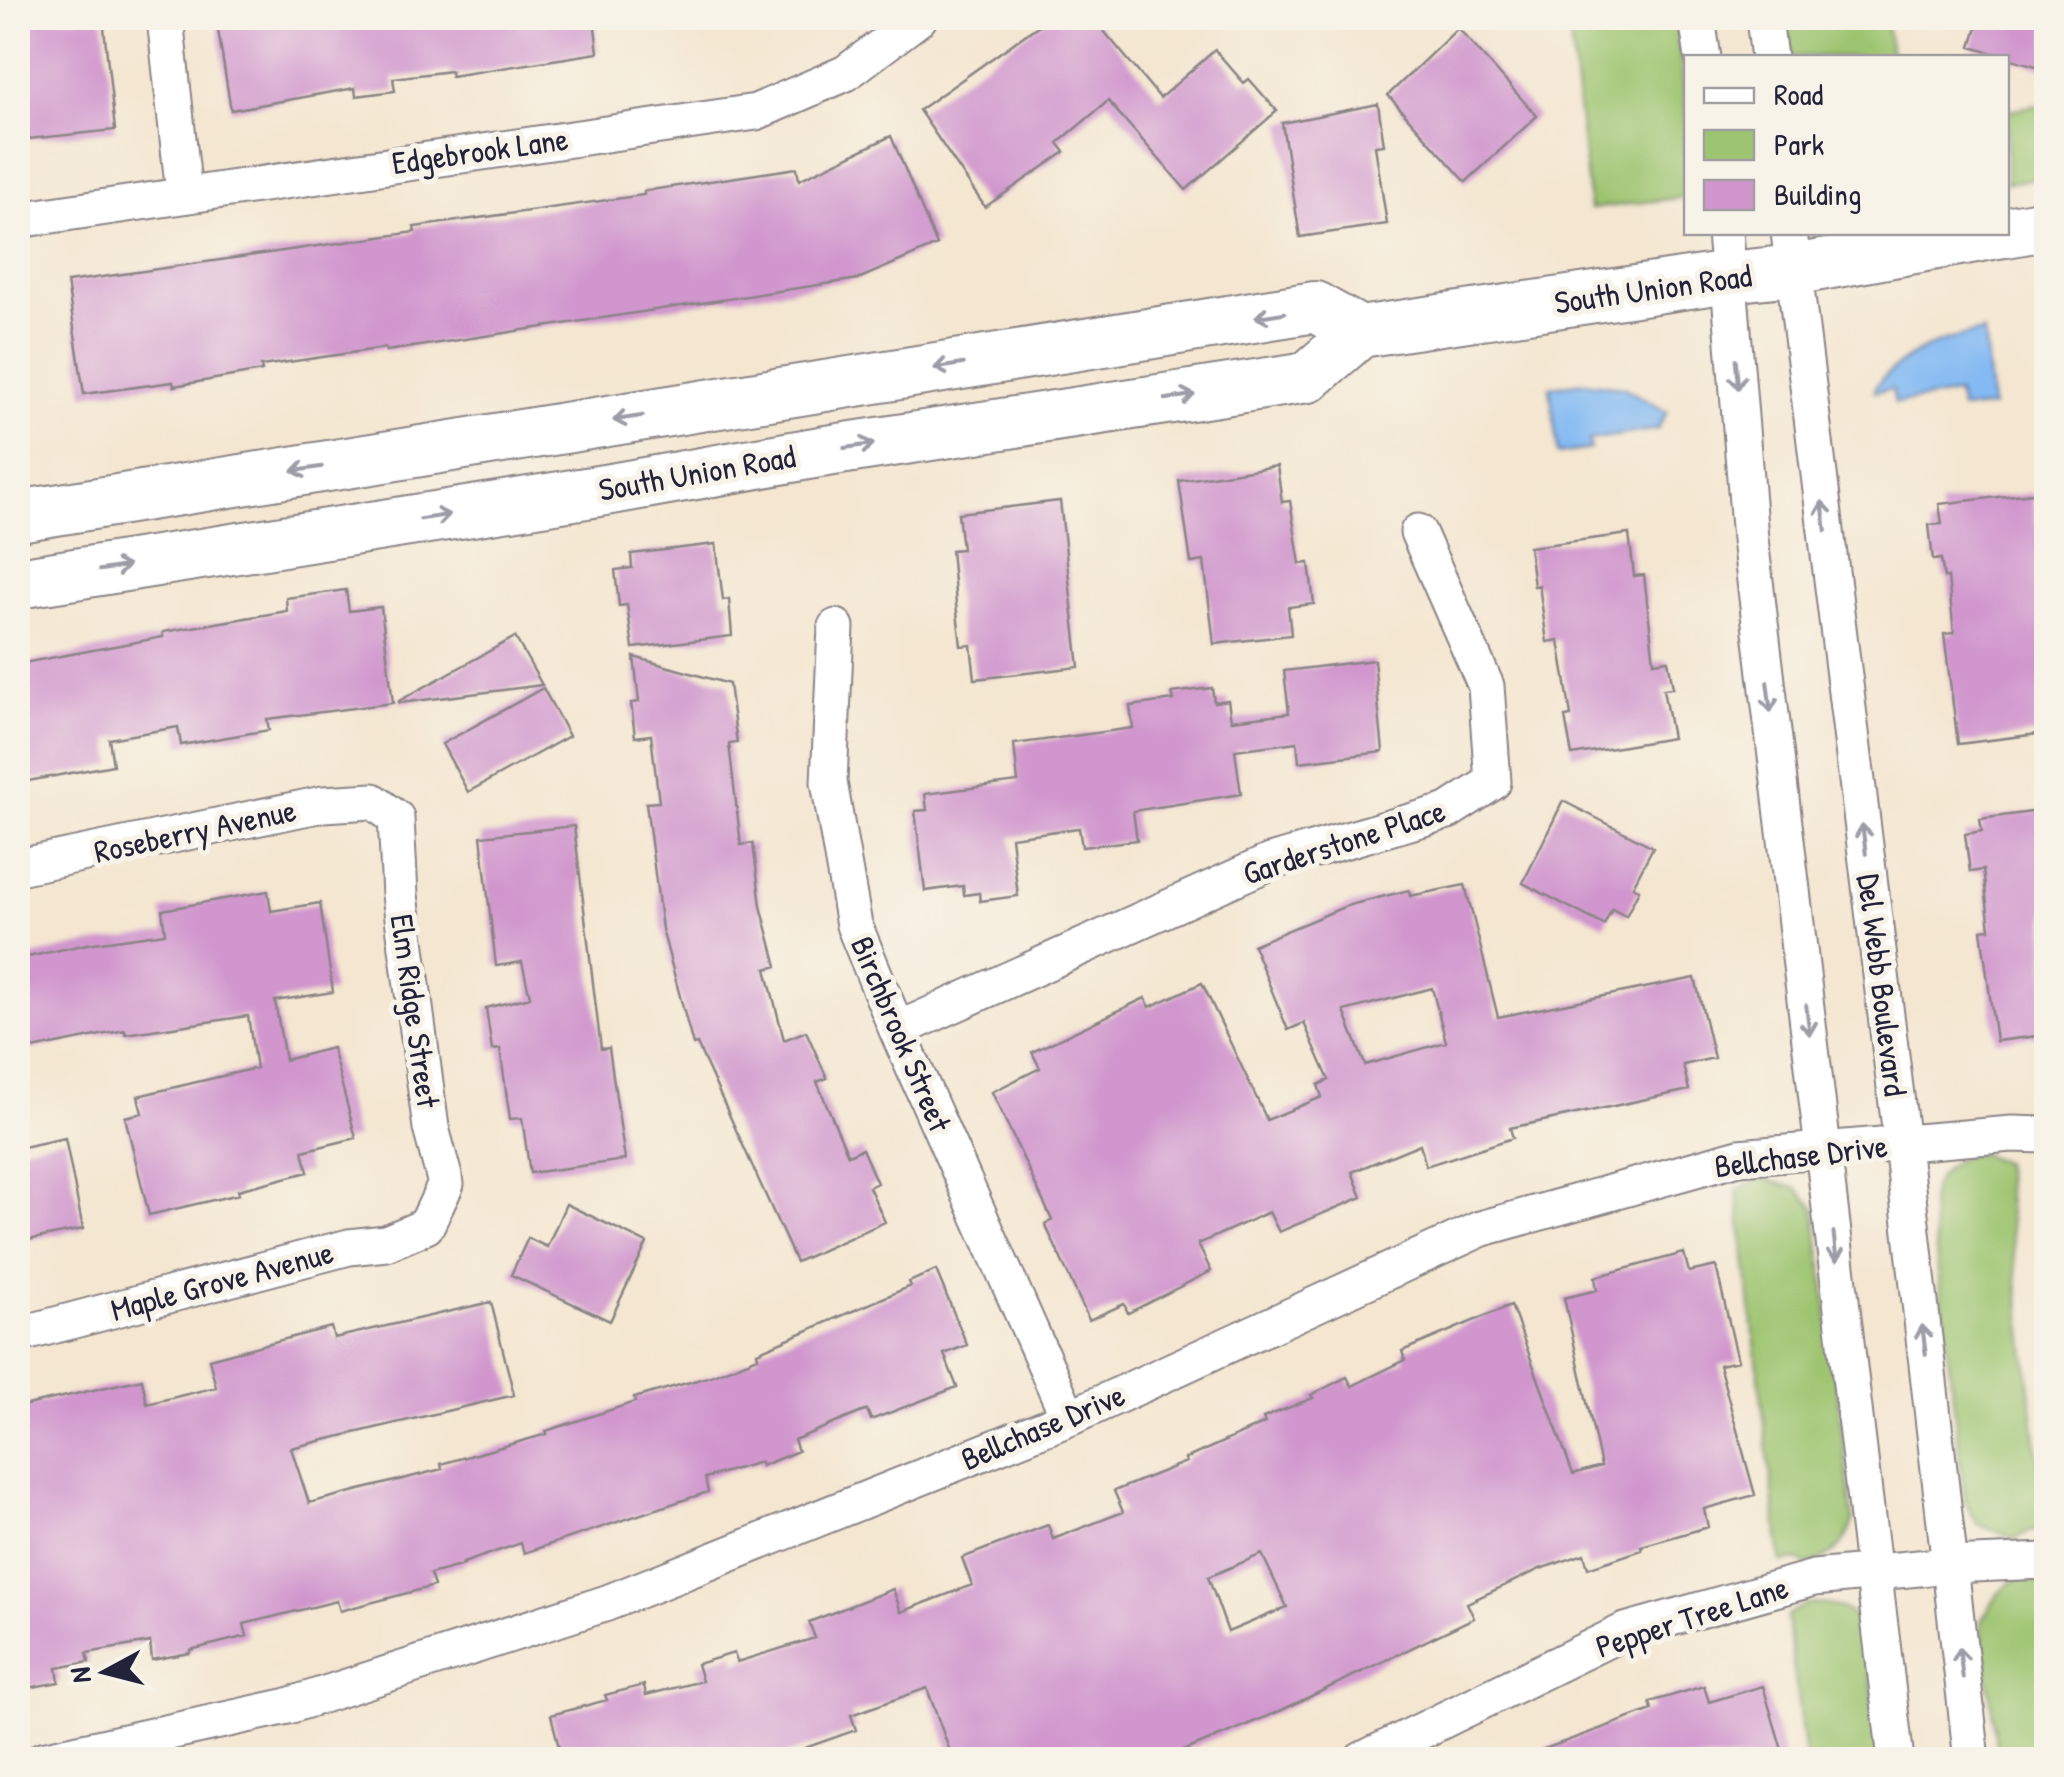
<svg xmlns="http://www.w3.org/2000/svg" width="2064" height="1777" viewBox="0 0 2064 1777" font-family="'Patrick Hand',sans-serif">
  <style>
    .green { fill: #9dc470; stroke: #607356; stroke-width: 2.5 }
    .water { fill: #84baf3; stroke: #536e97; stroke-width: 2.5 }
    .building { fill: #d096cd; fill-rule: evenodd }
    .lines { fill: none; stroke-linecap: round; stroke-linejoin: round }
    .street-casing { stroke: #8b8486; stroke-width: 39 }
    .secondary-casing { stroke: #8b8486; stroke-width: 54 }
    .street { stroke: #fff; stroke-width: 35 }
    .secondary { stroke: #fff; stroke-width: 50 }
    .oneway { stroke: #9c9ca7 }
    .labels { text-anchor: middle; stroke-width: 10; stroke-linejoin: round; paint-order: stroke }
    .street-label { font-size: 32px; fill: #22223b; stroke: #f7f3e8 }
  </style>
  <rect width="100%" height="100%" fill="#f7f3e8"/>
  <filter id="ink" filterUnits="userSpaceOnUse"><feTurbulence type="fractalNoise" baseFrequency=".01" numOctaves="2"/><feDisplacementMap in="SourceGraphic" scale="20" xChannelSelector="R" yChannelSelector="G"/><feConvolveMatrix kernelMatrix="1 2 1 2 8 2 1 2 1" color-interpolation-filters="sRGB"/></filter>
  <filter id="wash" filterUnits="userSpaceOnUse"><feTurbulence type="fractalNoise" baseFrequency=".0048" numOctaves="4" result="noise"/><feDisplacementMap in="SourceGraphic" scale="40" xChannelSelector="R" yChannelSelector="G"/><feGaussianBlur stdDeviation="2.25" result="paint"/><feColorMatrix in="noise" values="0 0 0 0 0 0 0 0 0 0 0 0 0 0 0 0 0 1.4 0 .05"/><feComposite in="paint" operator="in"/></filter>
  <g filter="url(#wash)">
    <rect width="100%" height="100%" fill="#f4e6d0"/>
    <path class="green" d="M1568,18h108l10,87v92l-96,12z
      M1787,18h99l5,39h-99z
      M2046,104v73l-39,6v-73z
      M1982,1154l21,8 42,354 1,13h-11l-21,10 -36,-15 -13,-22 -35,-301c4,-27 24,-47 52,-47z
      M1765,1179l32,10 18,19 38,313c-7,24 -21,37 -45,44l-11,-5 -16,2 -44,-371 18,-11z
      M2024,1577l22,7v175h-48l-17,-138 17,-27 11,-11z
      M1806,1604c26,0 44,1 58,24l18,131h-77l-18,-143z"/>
    <path class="water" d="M1984,332l8,75 -31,3 -4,-16 -62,9 -3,-14 -18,3 1,-5c30,-35 64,-48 109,-55z
      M1583,382l40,5 44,25 -10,17 -68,11 1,9 -32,5 -8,-67z"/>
    <g id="blocks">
      <path class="building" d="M57,18h46l12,112 -86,9 -11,-117z
        M216,18h378l4,35 -147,23v-5l-58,7 2,13 -39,5 -1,-8 -124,22z
        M1049,18h44l67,80 55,-48 29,33 5,-4 28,32 -91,79 -78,-89 -50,42 7,9 -80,55 -66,-97z
        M1980,18h66v51l-75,-22z
        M1458,28l79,88 -71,66 -78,-87z
        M1378,104l6,41 -9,1 12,78 -87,13 -18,-114z
        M891,136l46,109 -79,34 -472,72 -1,-3 -124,18 1,5 -88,15 -1,-4 -89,12 -17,-112 348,-50 -1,-5 230,-32v-4l153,-23 2,12z
        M1277,466l5,36 8,-1 10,63 9,-1 5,41 -26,3 3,28 -77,9 -10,-83 -13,2 -12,-82z
        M2033,493l7,59 6,-1v182l-88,11 -14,-110 10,-1 -6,-56 -4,1 -3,-19 -8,1 -4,-35 13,-1 -3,-20z
        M1060,501l19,166 -104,12 -4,-34 -10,1 -5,-42 -5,-54 11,-1 -4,-36z
        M1629,534l5,42 10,-1 10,87 14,-2 5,28 -10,1 9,49 -100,17 -7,-38 6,-1 -12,-76 -12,2 -8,-57 -5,1 -5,-39z
        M716,544l7,56 6,-1 3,37 -99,12 -6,-43 -8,1 -4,-36 17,-2 -1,-14z
        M346,590l3,21 32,-4 12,96 -126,16 2,11 -88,15 -3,-18 -69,12 4,26 -95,18v-119l145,-27v-5l124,-21 -1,-13z
        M515,637l27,48 -143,18v-2z
        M634,657l95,27 8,59 -8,1 12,101 12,-2 8,63 16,60 -11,3 18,71 22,-9 21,47 -10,4 31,73 14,-6 15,34 -8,4 16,35 -89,40 -99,-218 -4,1 -31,-116 -16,-126 13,-1 -8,-67 -16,2 -4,-34 8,-1z
        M1374,660l9,92 -84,10 -2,-20 -62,8 6,44 -108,17 4,29 -55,7 -3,-19 -68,9 7,59 -38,5 -1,-8 -15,2 -1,-9 -38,5 -10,-80 12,-1 -2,-16 93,-12 -4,-38 119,-16 -3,-22 44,-6 -2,-7 40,-5 2,14 14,-2 3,20 58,-7 -5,-42z
        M543,688l26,48 -101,56 -26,-48z
        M1563,801l90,46 -20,39 6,4 -13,26 -14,-7 -8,16 -81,-42z
        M2046,810v225l-50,6 -15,-111 9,-1 -7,-59 -13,2 -5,-38 17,-3 -2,-12z
        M574,826l27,223 8,-1 16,112 -95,13 -8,-55 -12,1 -10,-70 -8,1 -6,-42 44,-11 -8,-35 -26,4 -15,-130z
        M1465,885l33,132 197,-39 19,80 -31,7 6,25 -179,38 3,10 -87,28 -6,-22 -68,28 10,25 -83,35 -10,-20 -71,32 13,27 -83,42 -4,-9 -35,16 -44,-96 7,-4 -60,-128 48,-24 -8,-16 113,-54 5,9 52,-24 65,137 55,-23 -4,-12 11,-5 -25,-57 -16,7 -35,-85 93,-39 63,-16 1,6zM1432,988l14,54 -81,23 -21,-54z
        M268,891l3,20 49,-8 13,89 -58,9 10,59 47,-12 24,90 -53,13 5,21 -70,18 1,4 -90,21 -24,-98 17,-4 -4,-17 118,-28 -8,-52 -123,18v-4l-107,22v-93l69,-15 78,-11 -3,-23z
        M65,1138l18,91 -65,13v-94z
        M566,1204l81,39 -37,78 -99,-46 17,-37 19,9z
        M1684,1253l5,19 27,-6 22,95 -19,4 36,130 -51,14 4,18 -67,19 1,4 -54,18 -4,-14 -44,15 -73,34 7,15 -194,93 -99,41 3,8h-231l-26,-72 -76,27 5,15 -85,30h-209l-11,-45 56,-15 -2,-5 39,-10 2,10 56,-14 -5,-17 37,-11 3,9 78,-24 -6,-16 84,-33 8,23 71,-27 -10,-27 86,-33 5,14 70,-27 -9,-21 72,-29 -1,-3 80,-36 -2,-5 50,-20 -2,-3 36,-18 5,9 53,-26 -3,-9 109,-46 62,169 28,-8 -37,-168 33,-8 -2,-13zM1262,1554l25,53 -59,25 -20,-55z
        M936,1270l31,75 -23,9 13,33 -86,33 -4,-10 -73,30 4,11 -37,15 -1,-4 -55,16 3,14 -184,61 -3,-10 -58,20 1,2 -34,9 4,12 -94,25 -3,-10 -93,23 3,12 -57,14v3l-38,7 -2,-18 -63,11 2,9 -32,6 2,14 -41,8v-283l124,-28 5,25 69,-17 -7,-28 122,-32 3,11 157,-36 23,93 -223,53 18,55 133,-34 -1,-5 106,-30 -1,-3 89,-29 -1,-4 77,-22 47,-19 -1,-5 154,-66 -2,-4z
        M1704,1686l5,16 54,-16 22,74h-259l-1,-4 127,-46 -2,-8z"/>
    </g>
  </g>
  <g filter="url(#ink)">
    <use href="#blocks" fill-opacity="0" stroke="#8b8486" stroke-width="2.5"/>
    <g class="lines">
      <defs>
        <path id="street" d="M165,18l19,176
          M1697,18l6,40
          M1764,18l5,40
          M18,220l738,-108 90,-39 73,-55
          M1725,232l25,307 146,1221
          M1789,232l113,912 70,616
          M836,627l-7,155 25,143 43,105 172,388
          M18,867l305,-63 50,-3 23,17 4,77 31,233 15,56 -20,42 -40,17 -37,4 -331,88
          M897,1030l373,-168 178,-51 45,-29 -7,-96 -68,-154
          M42,1760l246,-54 319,-103 462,-185 411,-189 259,-72 273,-23 34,1
          M1362,1760l263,-129 189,-53 136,-13 96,-4"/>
        <path id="secondary" d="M2006,232l40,-7
          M18,516l1297,-209 45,25
          M18,583l593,-94 209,-37 488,-75 52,-45 369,-55 64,-7 211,-38"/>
      </defs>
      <use href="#street" class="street-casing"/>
      <use href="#secondary" class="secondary-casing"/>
      <use href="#street" class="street"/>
      <use href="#secondary" class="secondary"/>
    </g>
    <defs><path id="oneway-shaft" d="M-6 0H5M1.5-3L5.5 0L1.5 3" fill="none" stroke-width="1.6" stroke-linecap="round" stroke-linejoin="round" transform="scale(2.5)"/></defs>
    <g class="oneway">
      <use href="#oneway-shaft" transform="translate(1270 315) rotate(171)"/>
      <use href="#oneway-shaft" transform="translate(949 366) rotate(171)"/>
      <use href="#oneway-shaft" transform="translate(1737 374) rotate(85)"/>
      <use href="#oneway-shaft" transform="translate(1180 397) rotate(-9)"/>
      <use href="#oneway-shaft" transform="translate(628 418) rotate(171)"/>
      <use href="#oneway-shaft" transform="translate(859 446) rotate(-8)"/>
      <use href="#oneway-shaft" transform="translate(307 469) rotate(171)"/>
      <use href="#oneway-shaft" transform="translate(1824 516) rotate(-97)"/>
      <use href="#oneway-shaft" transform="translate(435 517) rotate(-9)"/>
      <use href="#oneway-shaft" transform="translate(114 568) rotate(-9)"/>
      <use href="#oneway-shaft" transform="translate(1769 697) rotate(83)"/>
      <use href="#oneway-shaft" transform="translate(1864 839) rotate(-97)"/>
      <use href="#oneway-shaft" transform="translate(1808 1020) rotate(83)"/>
      <use href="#oneway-shaft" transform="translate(1835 1247) rotate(84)"/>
      <use href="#oneway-shaft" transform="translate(1924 1340) rotate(-97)"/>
      <use href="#oneway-shaft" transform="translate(1961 1663) rotate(-97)"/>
    </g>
  </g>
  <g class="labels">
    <g class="street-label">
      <text transform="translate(480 151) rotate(-8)" y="11">Edgebrook Lane</text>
      <text transform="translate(1653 289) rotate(-8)" y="11">South Union Road</text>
      <text transform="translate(697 473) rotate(-10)" y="11">South Union Road</text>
      <text transform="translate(195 831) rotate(-12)" y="11">Roseberry Avenue</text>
      <text transform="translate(1344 842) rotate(-18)" y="11">Garderstone Place</text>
      <text transform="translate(1882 985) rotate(83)" y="11">Del Webb Boulevard</text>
      <text transform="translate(415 1011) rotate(82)" y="11">Elm Ridge Street</text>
      <text transform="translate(901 1034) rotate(67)" y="11">Birchbrook Street</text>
      <text transform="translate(1801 1156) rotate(-7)" y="11">Bellchase Drive</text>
      <text transform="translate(222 1281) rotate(-15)" y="11">Maple Grove Avenue</text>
      <text transform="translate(1043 1427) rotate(-23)" y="11">Bellchase Drive</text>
      <text transform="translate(1692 1617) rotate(-18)" y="11">Pepper Tree Lane</text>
    </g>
  </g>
  <rect width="2064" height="1777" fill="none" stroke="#f7f3e8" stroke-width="60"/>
  <rect x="1684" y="55" width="325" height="180" fill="#f7f3e8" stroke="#a29fa3" stroke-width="2.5"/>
  <rect x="1704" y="88" width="50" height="15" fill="#ffffff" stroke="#a29fa3" stroke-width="2.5"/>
  <text x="1774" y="105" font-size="30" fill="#22223b">Road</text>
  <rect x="1704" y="130" width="50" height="30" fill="#9dc470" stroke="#a29fa3" stroke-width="2.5"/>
  <text x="1774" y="155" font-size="30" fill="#22223b">Park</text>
  <rect x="1704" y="180" width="50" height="30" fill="#d096cd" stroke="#a29fa3" stroke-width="2.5"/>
  <text x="1774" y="205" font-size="30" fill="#22223b">Building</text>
  <g transform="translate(105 1672) rotate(263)" stroke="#f7f3e8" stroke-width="8" paint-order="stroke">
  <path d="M0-8L18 38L0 25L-18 38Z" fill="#22223b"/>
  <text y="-15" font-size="28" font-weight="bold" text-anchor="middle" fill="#22223b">N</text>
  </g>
</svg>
